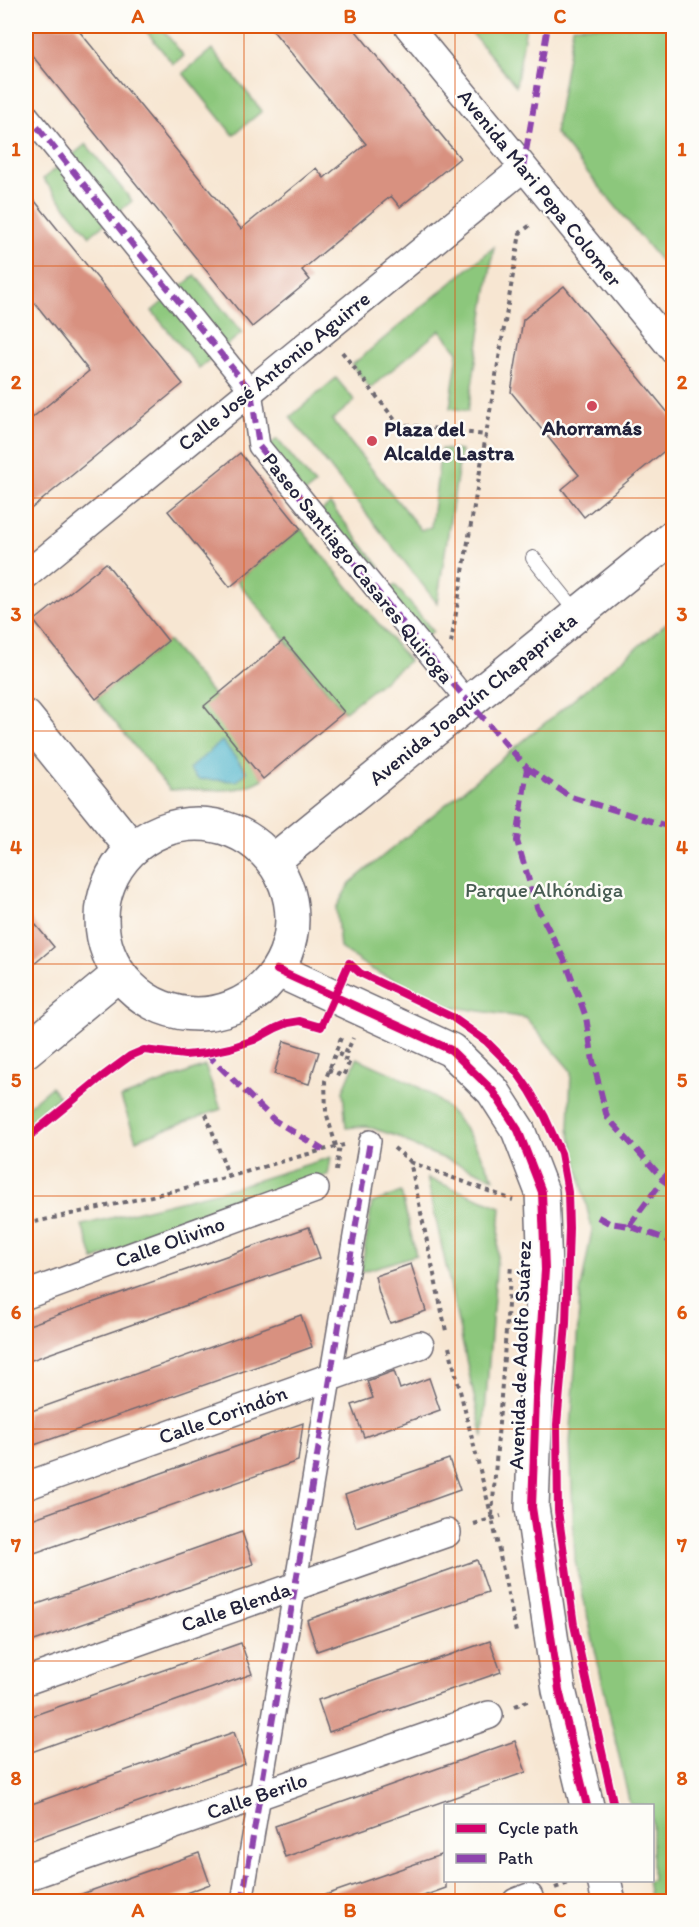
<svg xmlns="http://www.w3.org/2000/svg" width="699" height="1927" viewBox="0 0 699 1927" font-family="Itim,sans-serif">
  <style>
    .green { fill: #8cc77c; stroke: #57745c; stroke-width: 1.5 }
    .water { fill: #4db4cb; stroke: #386b83; stroke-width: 1.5 }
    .building { fill: #d89180 }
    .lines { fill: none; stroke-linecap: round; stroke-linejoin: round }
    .service-casing { stroke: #6d6770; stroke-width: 16 }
    .pedestrian-casing { stroke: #6d6770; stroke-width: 24 }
    .minor-casing { stroke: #6d6770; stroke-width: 30 }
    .tertiary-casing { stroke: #6d6770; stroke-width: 36 }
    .path { stroke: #6d6770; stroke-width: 4; stroke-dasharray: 4.5 4.5; stroke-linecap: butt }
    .service { stroke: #fff; stroke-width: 14 }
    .pedestrian { stroke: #fff; stroke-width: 21 }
    .minor { stroke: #fff; stroke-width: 27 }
    .tertiary { stroke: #fff; stroke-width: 33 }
    .quiet { stroke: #8e44ad; stroke-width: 6; stroke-dasharray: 12 6; stroke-linecap: butt }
    .cycleway-casing { stroke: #fdfcf7; stroke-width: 11 }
    .cycleway { stroke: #d6006c; stroke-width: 8 }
    .grid { fill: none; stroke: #de560e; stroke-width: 1.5; stroke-opacity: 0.55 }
    .poi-dot { fill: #d1495b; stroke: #fdfcf7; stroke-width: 2 }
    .labels { text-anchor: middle; stroke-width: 5; stroke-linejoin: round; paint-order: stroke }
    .street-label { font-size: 21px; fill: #22223b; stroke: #fdfcf7 }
    .poi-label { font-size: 21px; font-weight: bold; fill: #22223b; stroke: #fdfcf7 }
    .park-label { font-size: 21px; fill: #475c52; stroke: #fdfcf7 }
    .neatline { fill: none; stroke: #de560e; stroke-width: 2 }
    .grid-label { font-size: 20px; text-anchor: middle; font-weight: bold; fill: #de560e }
  </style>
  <rect width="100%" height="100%" fill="#fdfcf7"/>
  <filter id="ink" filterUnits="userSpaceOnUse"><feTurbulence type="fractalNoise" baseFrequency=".0167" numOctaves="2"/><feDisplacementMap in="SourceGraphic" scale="12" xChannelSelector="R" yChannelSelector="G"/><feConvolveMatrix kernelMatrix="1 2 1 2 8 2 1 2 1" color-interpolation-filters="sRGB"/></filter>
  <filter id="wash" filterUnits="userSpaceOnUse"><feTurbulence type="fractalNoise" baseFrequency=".008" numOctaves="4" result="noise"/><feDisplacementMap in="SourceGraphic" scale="24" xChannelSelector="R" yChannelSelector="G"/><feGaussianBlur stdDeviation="1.35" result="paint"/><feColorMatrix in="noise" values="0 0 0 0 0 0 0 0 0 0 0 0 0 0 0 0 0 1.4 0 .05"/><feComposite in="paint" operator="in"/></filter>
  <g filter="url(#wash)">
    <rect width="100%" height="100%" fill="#f7e6d2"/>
    <path class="green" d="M142,26h27l-6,4 21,26 -11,8z
      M466,26h60l-10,60z
      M573,26h100v250l-118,-143z
      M212,49l50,62 -29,24 -50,-62z
      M86,144l46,57 -42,35 -47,-57z
      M494,247l-26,164 -18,-3 8,-56 -18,-22 -70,58 -18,-23z
      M195,275l47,58 -43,35 -47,-57z
      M336,378l19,23 -23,19 89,110 10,-3 10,-78 20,2 -24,152 -147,-186z
      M277,439l38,46 -14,11 -38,-46z
      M330,504l50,63 -13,11 -50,-63z
      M301,529l108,132 -65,51 -107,-131z
      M395,585l38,46 -13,11 -38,-47z
      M673,618l1,1283 -23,1 -4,-21 5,-1v-74l-22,-1 -55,-244 -5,-117 10,-150 12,-64 -23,-101 2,-58 -45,-53 -79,-12 -76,-37 -31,-21 -4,-40 14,-25z
      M168,641l47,56 48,82c-34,19 -56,7 -93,11l-74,-91z
      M357,1058c32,15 68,27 93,53 19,19 31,45 44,67l-77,-30 -18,-11 -33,-11 -20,2 -3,-37z
      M205,1066l16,43 -85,31 -15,-42z
      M51,1087l8,10 -33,27v-16z
      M331,1157l-3,18 -234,85 -12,-35 150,-37z
      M427,1178l74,29 -18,231z
      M401,1192l15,63 -55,17 11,-69z"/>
    <path class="water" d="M222,741l25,31 -10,9 -39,-2 -9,-10z"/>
    <g id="blocks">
      <path class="building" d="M26,26h49l166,203 75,-61 8,10 42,-34 -97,-118h83l108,132 -60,49 -9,-11 -89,74 8,10 -58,47 -226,-279z
        M26,190l157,194 -157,129v-90l63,-52 -63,-79z
        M564,286l110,134v23l-90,74 -22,-28 17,-14 -68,-83 12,-72z
        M240,453l61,76 -71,58 -62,-76z
        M106,563l62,78 -72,58 -62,-78z
        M284,640l60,72 -81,67 -59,-73z
        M26,913l28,34 -28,24z
        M284,1041l35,11 -10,32 -35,-10z
        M309,1227l11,31 -294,104v-36z
        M411,1264l15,47 -36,12 -11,-30 -4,-17z
        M301,1315l11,32 -286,101v-35z
        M394,1371l6,18 29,-11 11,32 -76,27 -12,-32 21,-7 -6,-17z
        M303,1423l-5,38 -272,95v-35z
        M449,1459l11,31 -104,37 -11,-32z
        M242,1532l11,32 -227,80v-36z
        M477,1560l11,32 -171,59 -10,-31z
        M490,1641l11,31 -172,60 -11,-32z
        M241,1643l11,31 -226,80v-36z
        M234,1732l11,32 -219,78v-36z
        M515,1741l11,31 -241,85 -10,-31z
        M199,1853l11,31 -48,18h-91l-1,-4z
        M446,1853v35l-39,14h-89l-1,-4z"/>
    </g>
  </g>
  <g filter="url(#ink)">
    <use href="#blocks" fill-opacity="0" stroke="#6d6770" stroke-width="1.5"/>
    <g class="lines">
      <defs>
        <path id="service" d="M533,558l45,56"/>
        <path id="pedestrian" d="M26,113l225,278 8,55 210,257
          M242,1902l128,-761"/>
        <path id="minor" d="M408,26l266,325
          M26,575l497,-407
          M26,1295l289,-106
          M26,1486l394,-141
          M26,1681l421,-148
          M26,1877l463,-162
          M516,1902l13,-5"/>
        <path id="tertiary" d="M26,717l105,130
          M102 919a95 95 0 1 1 190 0a95 95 0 1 1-190 0Z
          M273,861l401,-325
          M277,970l174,80 42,41 25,39 24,62 3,78 -9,128 -4,109 27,183 28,116
          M26,1051l93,-77
          M604,1880l5,22"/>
      </defs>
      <use href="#service" class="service-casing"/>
      <use href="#pedestrian" class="pedestrian-casing"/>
      <use href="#minor" class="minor-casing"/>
      <use href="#tertiary" class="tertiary-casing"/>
      <path class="path" d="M342,352l56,72 88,11
        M451,643l69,-410 12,-9
        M328,1069l15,7 7,-15 -11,-4 3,-7 5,2 6,-14
        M206,1114l23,63
        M336,1146l-10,-34 -1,-31 17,-46
        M394,1148l16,13 36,170
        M410,1162l103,38
        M336,1171l4,-26
        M26,1224c67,-15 135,-29 202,-47 39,-11 77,-23 116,-32
        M449,1347l43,171 24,114
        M492,1515l19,-250
        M474,1524l27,-8
        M515,1706l15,-6
        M555,1888l16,-6"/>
      <use href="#service" class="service"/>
      <use href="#pedestrian" class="pedestrian"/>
      <use href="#minor" class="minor"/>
      <use href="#tertiary" class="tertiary"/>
      <path class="quiet" d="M26,113l225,278 8,55 187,230 81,92 -10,73 20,66 30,58 19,52 7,44 14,56 67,74
        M523,168l25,-142
        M527,768l44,29 103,31
        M206,1053l68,67 49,30
        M598,1217l11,6 20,3 45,16
        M629,1226l45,-61
        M242,1902l128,-761"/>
      <defs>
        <path id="cycleway" d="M277,970l174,80 42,41 25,39 24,62 3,78 -9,128 -4,109 27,183 28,116
          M26,1139l77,-63 27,-20 14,-6 41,5 21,-2 24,-5 24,-8 22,-12 12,-5 12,-2 21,6 28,-64 11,10 92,44 34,24 30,30 14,20 15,26 16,36 7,39 1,36 -3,96 -9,100 1,87 16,114 40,181"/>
      </defs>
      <use href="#cycleway" class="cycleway-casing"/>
      <use href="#cycleway" class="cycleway"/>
    </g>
  </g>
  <path class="grid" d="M244,26v1876M455,26v1780M26,266h648M26,498h648M26,731h648M26,964h648M26,1196h648M26,1429h648M26,1661h648M455,1880v22"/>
  <g class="poi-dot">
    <circle cx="592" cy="406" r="6"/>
    <circle cx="372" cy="441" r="6"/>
  </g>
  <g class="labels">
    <g class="street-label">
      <text transform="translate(540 188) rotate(51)" y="7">Avenida Mari Pepa Colomer</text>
      <text transform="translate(274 371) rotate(-39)" y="7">Calle José Antonio Aguirre</text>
      <text transform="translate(358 568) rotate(51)" y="7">Paseo Santiago Casares Quiroga</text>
      <text transform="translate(473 699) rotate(-39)" y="7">Avenida Joaquín Chapaprieta</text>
      <text transform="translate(170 1242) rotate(-20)" y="7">Calle Olivino</text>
      <text transform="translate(520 1355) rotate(-88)" y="7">Avenida de Adolfo Suárez</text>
      <text transform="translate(223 1415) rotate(-20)" y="7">Calle Corindón</text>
      <text transform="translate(236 1607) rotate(-19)" y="7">Calle Blenda</text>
      <text transform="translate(257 1796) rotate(-19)" y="7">Calle Berilo</text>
    </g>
    <g class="poi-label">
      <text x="592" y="435">Ahorramás</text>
      <text x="384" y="436" text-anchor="start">Plaza del<tspan x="384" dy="24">Alcalde Lastra</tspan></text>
    </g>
    <g class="park-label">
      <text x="544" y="897">Parque Alhóndiga</text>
    </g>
  </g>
  <rect width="699" height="1927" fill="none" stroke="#fdfcf7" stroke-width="66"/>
  <rect x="444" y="1804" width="210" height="78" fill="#fdfcf7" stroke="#a5a5ac" stroke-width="1.5"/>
  <rect x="456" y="1824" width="30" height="9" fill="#d6006c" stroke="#a5a5ac" stroke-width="1.5"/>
  <text x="498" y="1834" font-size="18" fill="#22223b">Cycle path</text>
  <rect x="456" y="1854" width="30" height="9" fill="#8e44ad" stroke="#a5a5ac" stroke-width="1.5"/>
  <text x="498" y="1864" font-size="18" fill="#22223b">Path</text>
  <rect x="33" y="33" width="633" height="1861" class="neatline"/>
  <g class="grid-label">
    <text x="138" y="23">A</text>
    <text x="350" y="23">B</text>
    <text x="560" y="23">C</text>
    <text x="16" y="156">1</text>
    <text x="682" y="156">1</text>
    <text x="16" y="389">2</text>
    <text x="682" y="389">2</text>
    <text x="16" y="621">3</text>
    <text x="682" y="621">3</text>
    <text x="16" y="854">4</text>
    <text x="682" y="854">4</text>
    <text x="16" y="1087">5</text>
    <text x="682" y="1087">5</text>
    <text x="16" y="1319">6</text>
    <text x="682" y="1319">6</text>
    <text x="16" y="1552">7</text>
    <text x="682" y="1552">7</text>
    <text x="16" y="1785">8</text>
    <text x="682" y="1785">8</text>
    <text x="138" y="1917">A</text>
    <text x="350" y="1917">B</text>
    <text x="560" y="1917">C</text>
  </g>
</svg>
